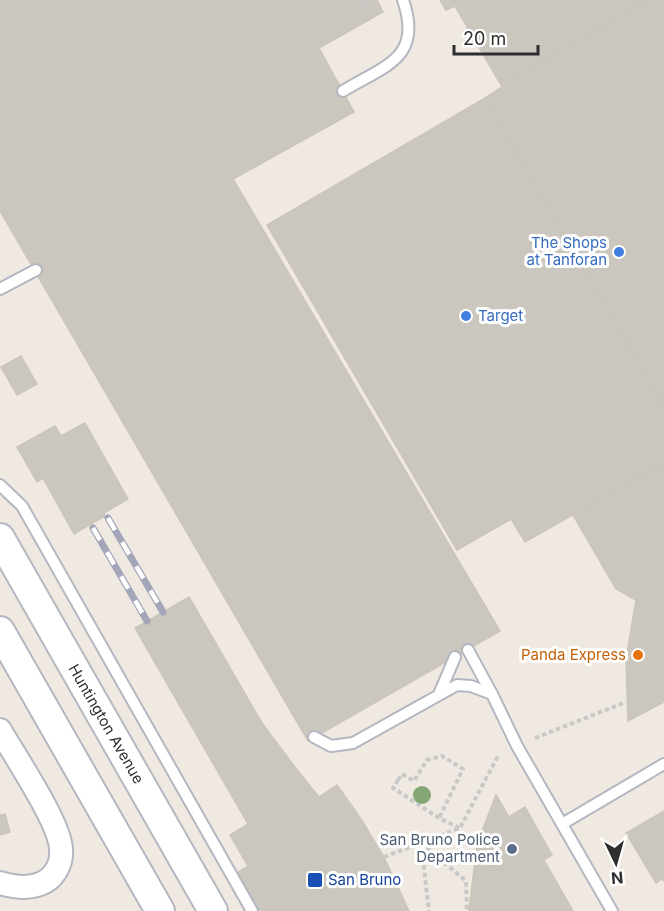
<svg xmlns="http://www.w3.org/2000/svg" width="664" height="911" viewBox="0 0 664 911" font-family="Inter,sans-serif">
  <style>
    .building { fill: #cbc7bf; stroke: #cbc5ba; stroke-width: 1.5 }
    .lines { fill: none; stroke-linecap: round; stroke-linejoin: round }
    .service-casing { stroke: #b4b7c1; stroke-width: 14 }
    .minor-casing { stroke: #b4b7c1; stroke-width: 26 }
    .tertiary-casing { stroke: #b4b7c1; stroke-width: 32 }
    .path { stroke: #c9c9c9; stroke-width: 4; stroke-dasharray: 4.5 3; stroke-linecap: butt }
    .service { stroke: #fff; stroke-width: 10 }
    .minor { stroke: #fff; stroke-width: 22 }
    .tertiary { stroke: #fff; stroke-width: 28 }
    .rail-casing { stroke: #a3a6b8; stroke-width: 7 }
    .rail { stroke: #fff; stroke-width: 4.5; stroke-dasharray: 14; stroke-linecap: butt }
    .tree { fill: #84a574 }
    .shop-dot { fill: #3f7fe0; stroke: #fff; stroke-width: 2 }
    .food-dot { fill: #e8710a; stroke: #fff; stroke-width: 2 }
    .service-dot { fill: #5c6f8a; stroke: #fff; stroke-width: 2 }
    .transit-dot { fill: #1a4fb4; stroke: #fff; stroke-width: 2 }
    .labels { text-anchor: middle; stroke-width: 6; stroke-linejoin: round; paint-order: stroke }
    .shop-label { font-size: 15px; fill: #366cbe; stroke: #fff; text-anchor: end }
    .food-label { font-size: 15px; fill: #c56008; stroke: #fff; text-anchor: end }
    .street-label { font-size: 15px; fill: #2e2e2e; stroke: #fff }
    .service-label { font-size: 15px; fill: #4e5e75; stroke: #fff; text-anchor: end }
    .transit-label { font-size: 15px; fill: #164399; stroke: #fff; text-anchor: start }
  </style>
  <rect width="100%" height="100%" fill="#efe9e1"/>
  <path class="building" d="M0,0h377l6,12 -64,36 35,64 -121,67 267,452 -192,110 -308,-530z
    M440,0h208l-147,85 -46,-79 -9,4z
    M648,0h16v407l-179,-309 17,-11 -1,-2z
    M485,98l179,309v56l-139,79 -14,-23 -54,31 -190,-325z
    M21,356l16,28 -20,11 -16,-28z
    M85,423l43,76 -24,14 1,3 -31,18 -31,-56 -6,4 -20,-35 38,-21 6,10z
    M664,463v239l-36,19 -2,-62 10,-59 -20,-11 -43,-74z
    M189,597l73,126 32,43 25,31 18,-12 24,34 23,38 25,54h-151l-21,-38 11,-7 -18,-31 18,-11 -113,-196z
    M496,795l13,22 16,-10 27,48 -8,5 29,51h-104l8,-67z
    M664,811v70l-2,-2 -6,4 -30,-50z
    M5,814l5,18 -10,3v-20z"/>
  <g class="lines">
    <defs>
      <path id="service" d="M343,91c43,-26 80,-33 60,-91
        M0,289l36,-19
        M0,485l22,21 230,405
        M468,650l24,44
        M440,692l15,-35
        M314,737l17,9 22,-3 104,-58 14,1 21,8 25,52 95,165
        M562,824l102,-60"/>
      <path id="minor" d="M0,730c14,25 61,94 61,120 1,11 -4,22 -12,29 -14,11 -32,9 -49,4"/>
      <path id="tertiary" d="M0,538l213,373
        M0,631l160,280"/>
    </defs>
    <use href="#service" class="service-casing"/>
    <use href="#minor" class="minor-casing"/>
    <use href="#tertiary" class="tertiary-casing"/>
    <path class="path" d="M340,0l13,9 15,-9
      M535,738l91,-36
      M398,780l4,-6 12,7 13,-21 15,-4 21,13 -24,49
      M398,780l-5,8 46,30 21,10
      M421,843l45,38 1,30
      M421,843l8,68
      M384,857l76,-29 39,-74"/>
    <use href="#service" class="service"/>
    <use href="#minor" class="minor"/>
    <use href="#tertiary" class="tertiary"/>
    <defs>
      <path id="rail" d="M108,518l55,94
        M93,528l54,93"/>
    </defs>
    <use href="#rail" class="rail-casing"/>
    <use href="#rail" class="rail"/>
  </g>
  <circle class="tree" cx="422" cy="795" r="9"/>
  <g class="shop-dot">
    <circle cx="619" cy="252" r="6"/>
    <circle cx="466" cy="316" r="6"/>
  </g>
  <circle class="food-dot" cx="638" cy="655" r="6"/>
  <circle class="service-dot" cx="512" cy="849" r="6"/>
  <rect class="transit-dot" x="307" y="872" width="16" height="16" rx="3"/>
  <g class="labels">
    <g class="shop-label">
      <text x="607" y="248">The Shops<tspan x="607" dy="17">at Tanforan</tspan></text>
      <text x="478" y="321" text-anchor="start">Target</text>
    </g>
    <g class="food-label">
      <text x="626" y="660">Panda Express</text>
    </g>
    <g class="street-label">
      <text transform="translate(106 724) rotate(60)" y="5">Huntington Avenue</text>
    </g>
    <g class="service-label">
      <text x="500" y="845">San Bruno Police<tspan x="500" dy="17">Department</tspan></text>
    </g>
    <g class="transit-label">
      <text x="328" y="885">San Bruno</text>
    </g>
  </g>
  <g transform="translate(616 863) rotate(175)" stroke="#ffffff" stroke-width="4.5" paint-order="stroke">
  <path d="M0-4.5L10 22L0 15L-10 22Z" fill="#2e2e2e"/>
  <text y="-9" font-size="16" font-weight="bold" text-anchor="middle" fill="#2e2e2e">N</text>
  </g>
  <path d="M454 45v9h84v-9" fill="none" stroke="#2e2e2e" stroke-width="3"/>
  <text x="463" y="45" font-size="18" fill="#2e2e2e" stroke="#ffffff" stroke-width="4.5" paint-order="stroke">20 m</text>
</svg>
